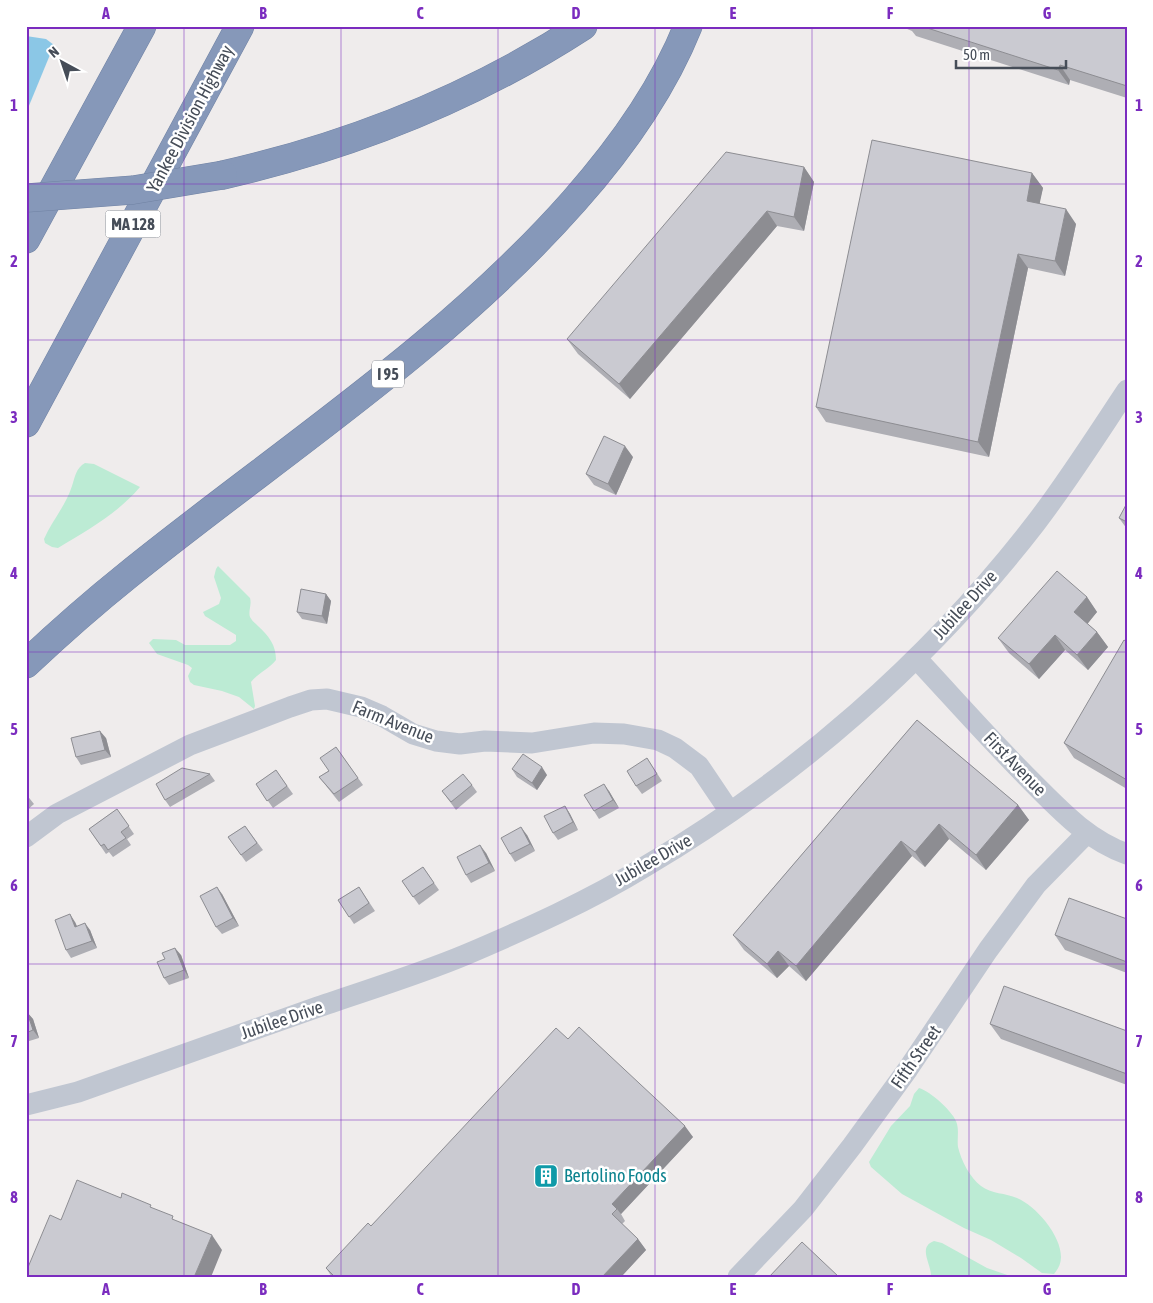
<svg xmlns="http://www.w3.org/2000/svg" width="1153" height="1303" viewBox="0 0 1153 1303" font-family="'Asap Condensed',sans-serif">
  <style>
    .green { fill: #bcebd4 }
    .water { fill: #8bc7e6 }
    .lines { fill: none; stroke-linecap: round; stroke-linejoin: round }
    .highway-casing { stroke: #7183a4; stroke-width: 29 }
    .minor { stroke: #c0c6d1; stroke-width: 21 }
    .highway { stroke: #8698b9; stroke-width: 28 }
    .highway-bridge-casing { stroke: #7183a4; stroke-width: 29; stroke-linecap: butt }
    .highway-bridge { stroke: #8698b9; stroke-width: 28 }
    .wall { fill: #aeaeb4 }
    .shaded-wall { fill: #8d8d92 }
    .building { fill: #cacad1; stroke: #8d8d92 }
    .grid { fill: none; stroke: #7b2cbf; stroke-width: 1; stroke-opacity: 0.55 }
    .labels { text-anchor: middle; stroke-width: 5; stroke-linejoin: round; paint-order: stroke }
    .shield { fill: #fff; stroke: #7e828a; stroke-width: 1 }
    .shield-label { font-size: 16px; font-weight: bold; fill: #464d58 }
    .street-label { font-size: 18px; fill: #464d58; stroke: #fff }
    .culture-label { font-size: 18px; fill: #0d838f; stroke: #fff; text-anchor: start }
    .neatline { fill: none; stroke: #7b2cbf; stroke-width: 2 }
    .grid-label { font-size: 16px; text-anchor: middle; font-weight: bold; fill: #7b2cbf }
  </style>
  <rect width="100%" height="100%" fill="#efecec"/>
  <path class="green" d="M85,463l9,1 46,23c-24,28 -51,42 -82,61l-6,-1 -7,-4 -1,-4c8,-18 22,-34 28,-53 3,-9 4,-18 13,-23z
    M218,566l32,32c2,7 -2,13 0,19 2,4 5,6 8,9 11,10 18,19 18,34 -7,9 -18,13 -25,22l4,24 -1,3 -15,-12 -17,-6 -28,-6 -4,-3 -2,-6 4,-8 -4,-3 -31,-11 -8,-11 4,-4 23,1 9,5h45l6,-4v-6l-31,-19 -2,-4 16,-8 2,-6 -7,-21 2,-8z
    M919,1088c11,3 36,25 38,36 2,8 0,15 1,23 3,13 12,31 23,39 10,8 25,7 36,12 19,8 44,37 44,59 0,7 -3,12 -7,17l-12,-1 -21,-15 -30,-18 -27,-12 -62,-34 -31,-27 -2,-5 22,-36 19,-20 4,-12z
    M934,1241l8,2 45,25 26,9h-82c1,-12 -14,-30 3,-36z"/>
  <path class="water" d="M26,36l20,3 8,6 -28,68z"/>
  <g class="lines">
    <defs>
      <path id="highway" d="M223,175c128,-29 249,-77 360,-149
        M26,239l116,-213
        M26,423l214,-397
        M26,664c33,-31 67,-61 102,-89 151,-122 317,-228 446,-374 46,-52 88,-110 114,-175"/>
    </defs>
    <use href="#highway" class="highway-casing"/>
    <path class="minor" d="M916,658c39,42 77,85 117,125 29,29 55,57 94,71
      M26,837l31,-23 133,-69 100,-38 21,-7 16,-1 34,8 21,9 31,18 23,7 24,3 25,-3 47,2 62,-10 30,1 34,6 17,8 24,18 31,46
      M26,1105l52,-13c80,-29 160,-57 240,-85 49,-17 99,-32 147,-52 61,-26 124,-54 181,-89 149,-88 283,-205 389,-342 33,-43 62,-89 92,-134
      M738,1277l65,-68 49,-63 56,-77 80,-119 48,-65 51,-52"/>
    <use href="#highway" class="highway"/>
    <defs>
      <path id="highway-bridge" d="M26,198l107,-8 90,-15"/>
    </defs>
    <use href="#highway-bridge" class="highway-bridge-casing"/>
    <use href="#highway-bridge" class="highway-bridge"/>
  </g>
  <path class="wall" d="M900,26h227v72l-57,-18 -1,5 -153,-49 -4,-5z
    M804,167l10,15 -10,49 -27,-5 -147,173 -52,-45 -11,-15z
    M1032,173l11,15 -4,15 37,21 -11,52 -37,-8 -39,189 -163,-35 -10,-15z
    M633,457l-17,38 -22,-10 -8,-11z
    M1127,503v26l-8,-11z
    M326,594l5,7 -4,23 -25,-5 -5,-7z
    M1087,597l10,15 -10,11 10,9 11,15 -20,23 -23,-20 -26,29 -30,-26 -11,-15z
    M1127,642v147l-53,-31 -10,-15z
    M917,720l101,85 11,15 -43,50 -37,-31 -24,28 -13,-11 -106,125 -17,-15 -12,12 -33,-28 -11,-15z
    M106,738l5,19 -30,8 -5,-8z
    M336,747l27,38 -24,17 -20,-25 9,-6z
    M647,758l15,23 -20,13 -6,-8z
    M512,769l35,6 -10,15 -20,-13z
    M276,770l17,24 -20,14 -17,-24z
    M210,774l5,7 -45,26 -5,-7z
    M472,785l5,7 -21,18 -14,-19z
    M609,791l10,17 -20,11 -5,-8z
    M26,794l8,10 -8,7z
    M565,806l5,8 8,16 -20,10 -5,-7z
    M117,809l17,25 -7,5 4,6 -18,12 -4,-5 -3,2 -17,-25z
    M245,826l18,24 -17,12 -18,-25z
    M527,835l8,16 -20,11 -5,-8z
    M486,853l9,18 -24,12 -5,-8z
    M423,867l16,23 -20,15 -17,-24z
    M359,887l16,24 -21,13 -16,-24z
    M222,894l17,32 -17,8 -6,-7z
    M1127,919v54l-62,-23 -10,-15z
    M75,922l2,4 13,4 7,18 -26,10 -5,-8z
    M181,955l8,23 -20,7 -5,-7z
    M26,1012l7,7 6,19 -13,4z
    M990,1024l137,7v54l-126,-46z
    M568,1039l125,98 -72,77 4,7 -3,3 16,15 8,11 -25,27h-289l-6,-9z"/>
  <path class="shaded-wall" d="M1060,65l10,15 -1,5 -11,-15z
    M804,167l10,15 -10,49 -10,-14z
    M1032,173l11,15 -6,28 -10,-15z
    M1066,209l10,15 -11,52 -10,-15z
    M767,211l10,15 -147,173 -11,-15z
    M1018,254l10,14 -39,189 -11,-15z
    M625,446l8,11 -17,38 -8,-11z
    M326,594l5,7 -4,23 -5,-8z
    M1087,597l10,15 -12,15 -11,-15z
    M1097,632l11,15 -20,23 -11,-15z
    M1055,635l10,15 -26,29 -10,-15z
    M100,731l6,7 5,19 -6,-7z
    M542,767l5,8 -10,15 -5,-7z
    M604,784l5,7 10,17 -6,-8z
    M1018,805l11,15 -43,50 -10,-15z
    M565,806l5,8 8,16 -5,-8z
    M939,824l10,15 -24,28 -10,-15z
    M521,827l6,8 8,16 -5,-7z
    M901,841l11,15 -106,125 -10,-15z
    M480,845l6,8 9,18 -6,-8z
    M217,887l5,7 17,32 -6,-8z
    M70,914l5,8 5,12 -5,-7z
    M85,923l5,7 7,18 -5,-7z
    M175,948l6,7 8,23 -5,-8z
    M778,951l11,15 -12,12 -10,-14z
    M27,1012l6,7 6,19 -6,-8z
    M685,1126l8,11 -72,77 -4,-5 -5,-5z
    M212,1235l10,15 -11,27h-15l-1,-2z
    M638,1239l8,11 -25,27h-19z"/>
  <path class="building" d="M921,26h206v60l-67,-21 -2,5z
    M872,140l160,33 -5,28 39,8 -11,52 -37,-7 -40,188 -162,-35z
    M726,152l78,15 -10,50 -27,-6 -148,173 -52,-45z
    M604,436l21,10 -17,38 -22,-10z
    M1127,503v19l-8,-4z
    M1057,571l30,26 -13,15 23,20 -20,23 -22,-20 -26,29 -31,-26z
    M301,589l25,5 -4,22 -25,-4z
    M1124,640l3,2v138l-63,-37z
    M917,720l101,85 -42,50 -37,-31 -24,28 -14,-11 -105,125 -18,-15 -11,13 -34,-29z
    M100,731l5,19 -29,7 -5,-19z
    M336,747l22,31 -24,16 -15,-17 10,-6 -9,-13z
    M523,754l19,13 -10,16 -20,-14z
    M647,758l10,16 -21,12 -9,-15z
    M182,768l28,6 -45,26 -9,-16z
    M276,770l11,16 -20,15 -11,-17z
    M463,774l9,11 -21,17 -9,-11z
    M604,784l9,16 -19,11 -10,-16z
    M565,806l8,16 -20,11 -9,-17z
    M117,809l12,17 -8,6 5,6 -18,12 -4,-6 -3,2 -12,-17z
    M245,826l12,17 -16,12 -13,-18z
    M521,827l9,17 -20,10 -9,-16z
    M480,845l9,18 -23,12 -9,-18z
    M423,867l11,16 -21,14 -11,-16z
    M217,887l16,31 -17,9 -16,-31z
    M359,887l10,16 -20,14 -11,-17z
    M1069,898l58,21v43l-72,-27z
    M70,914l5,13 10,-4 7,18 -26,9 -11,-30z
    M175,948l9,22 -20,8 -7,-16 8,-3 -3,-6z
    M1004,986l123,45v43l-137,-50z
    M26,1012h1l6,18 -7,3z
    M579,1027l106,99 -73,78 5,5 -5,5 26,25 -36,38h-267l-9,-9 42,-45 3,3 185,-198 12,11z
    M77,1180l44,18 1,-5 29,12 -1,2 23,9 -1,3 40,16 -17,40 4,2h-173v-5l24,-57 11,5z
    M802,1242l37,35h-70z"/>
  <path class="grid" d="M184,26v1251M341,26v1251M498,26v1251M655,26v1251M812,26v1251M969,26v1251M26,184h1101M26,340h1101M26,496h1101M26,652h1101M26,808h1101M26,964h1101M26,1120h1101"/>
  <defs>
    <symbol id="building-square" viewBox="-11 -11 22 22"><rect x="-9" y="-9" width="18" height="18" rx="4" fill="#0f9aa8" stroke="#fff"/><path d="M-4-6H4V6H1V3H-1V6H-4ZM-2.5-4.3h1.7v1.8h-1.7ZM.8-4.3h1.7v1.8H.8ZM-2.5-1h1.7V.8h-1.7ZM.8-1h1.7V.8H.8Z" fill="#fff"/></symbol>
  </defs>
  <g fill-rule="evenodd">
    <use href="#building-square" x="532" y="1162" width="28" height="28"/>
  </g>
  <g class="labels">
    <g class="shield">
      <rect x="105.5" y="210.5" width="55" height="27" rx="4"/>
      <rect x="372" y="360.5" width="32" height="27" rx="4"/>
    </g>
    <g class="shield-label">
      <text x="133" y="230">MA 128</text>
      <text x="388" y="380">I 95</text>
    </g>
    <g class="street-label">
      <text transform="translate(190 119) rotate(-62)" y="6">Yankee Division Highway</text>
      <text transform="translate(965 605) rotate(-48)" y="6">Jubilee Drive</text>
      <text transform="translate(393 722) rotate(22)" y="6">Farm Avenue</text>
      <text transform="translate(1015 764) rotate(46)" y="6">First Avenue</text>
      <text transform="translate(653 860) rotate(-30)" y="6">Jubilee Drive</text>
      <text transform="translate(282 1020) rotate(-19)" y="6">Jubilee Drive</text>
      <text transform="translate(916 1057) rotate(-55)" y="6">Fifth Street</text>
    </g>
    <g class="culture-label">
      <text x="564" y="1182">Bertolino Foods</text>
    </g>
  </g>
  <rect width="1153" height="1303" fill="none" stroke="#ffffff" stroke-width="55"/>
  <g transform="translate(62 62) rotate(320)" stroke="#ffffff" stroke-width="4" paint-order="stroke">
  <path d="M0-4L9 19L0 12L-9 19Z" fill="#464d58"/>
  <text y="-8" font-size="14" font-weight="bold" text-anchor="middle" fill="#464d58">N</text>
  </g>
  <path d="M956 60v8h110v-8" fill="none" stroke="#464d58" stroke-width="2.5"/>
  <text x="963" y="60" font-size="15" fill="#464d58" stroke="#ffffff" stroke-width="4" paint-order="stroke">50 m</text>
  <rect x="28" y="28" width="1098" height="1248" class="neatline"/>
  <g class="grid-label">
    <text x="106" y="19">A</text>
    <text x="263" y="19">B</text>
    <text x="420" y="19">C</text>
    <text x="576" y="19">D</text>
    <text x="733" y="19">E</text>
    <text x="890" y="19">F</text>
    <text x="1047" y="19">G</text>
    <text x="14" y="111">1</text>
    <text x="1139" y="111">1</text>
    <text x="14" y="267">2</text>
    <text x="1139" y="267">2</text>
    <text x="14" y="423">3</text>
    <text x="1139" y="423">3</text>
    <text x="14" y="579">4</text>
    <text x="1139" y="579">4</text>
    <text x="14" y="735">5</text>
    <text x="1139" y="735">5</text>
    <text x="14" y="891">6</text>
    <text x="1139" y="891">6</text>
    <text x="14" y="1047">7</text>
    <text x="1139" y="1047">7</text>
    <text x="14" y="1203">8</text>
    <text x="1139" y="1203">8</text>
    <text x="106" y="1295">A</text>
    <text x="263" y="1295">B</text>
    <text x="420" y="1295">C</text>
    <text x="576" y="1295">D</text>
    <text x="733" y="1295">E</text>
    <text x="890" y="1295">F</text>
    <text x="1047" y="1295">G</text>
  </g>
</svg>
